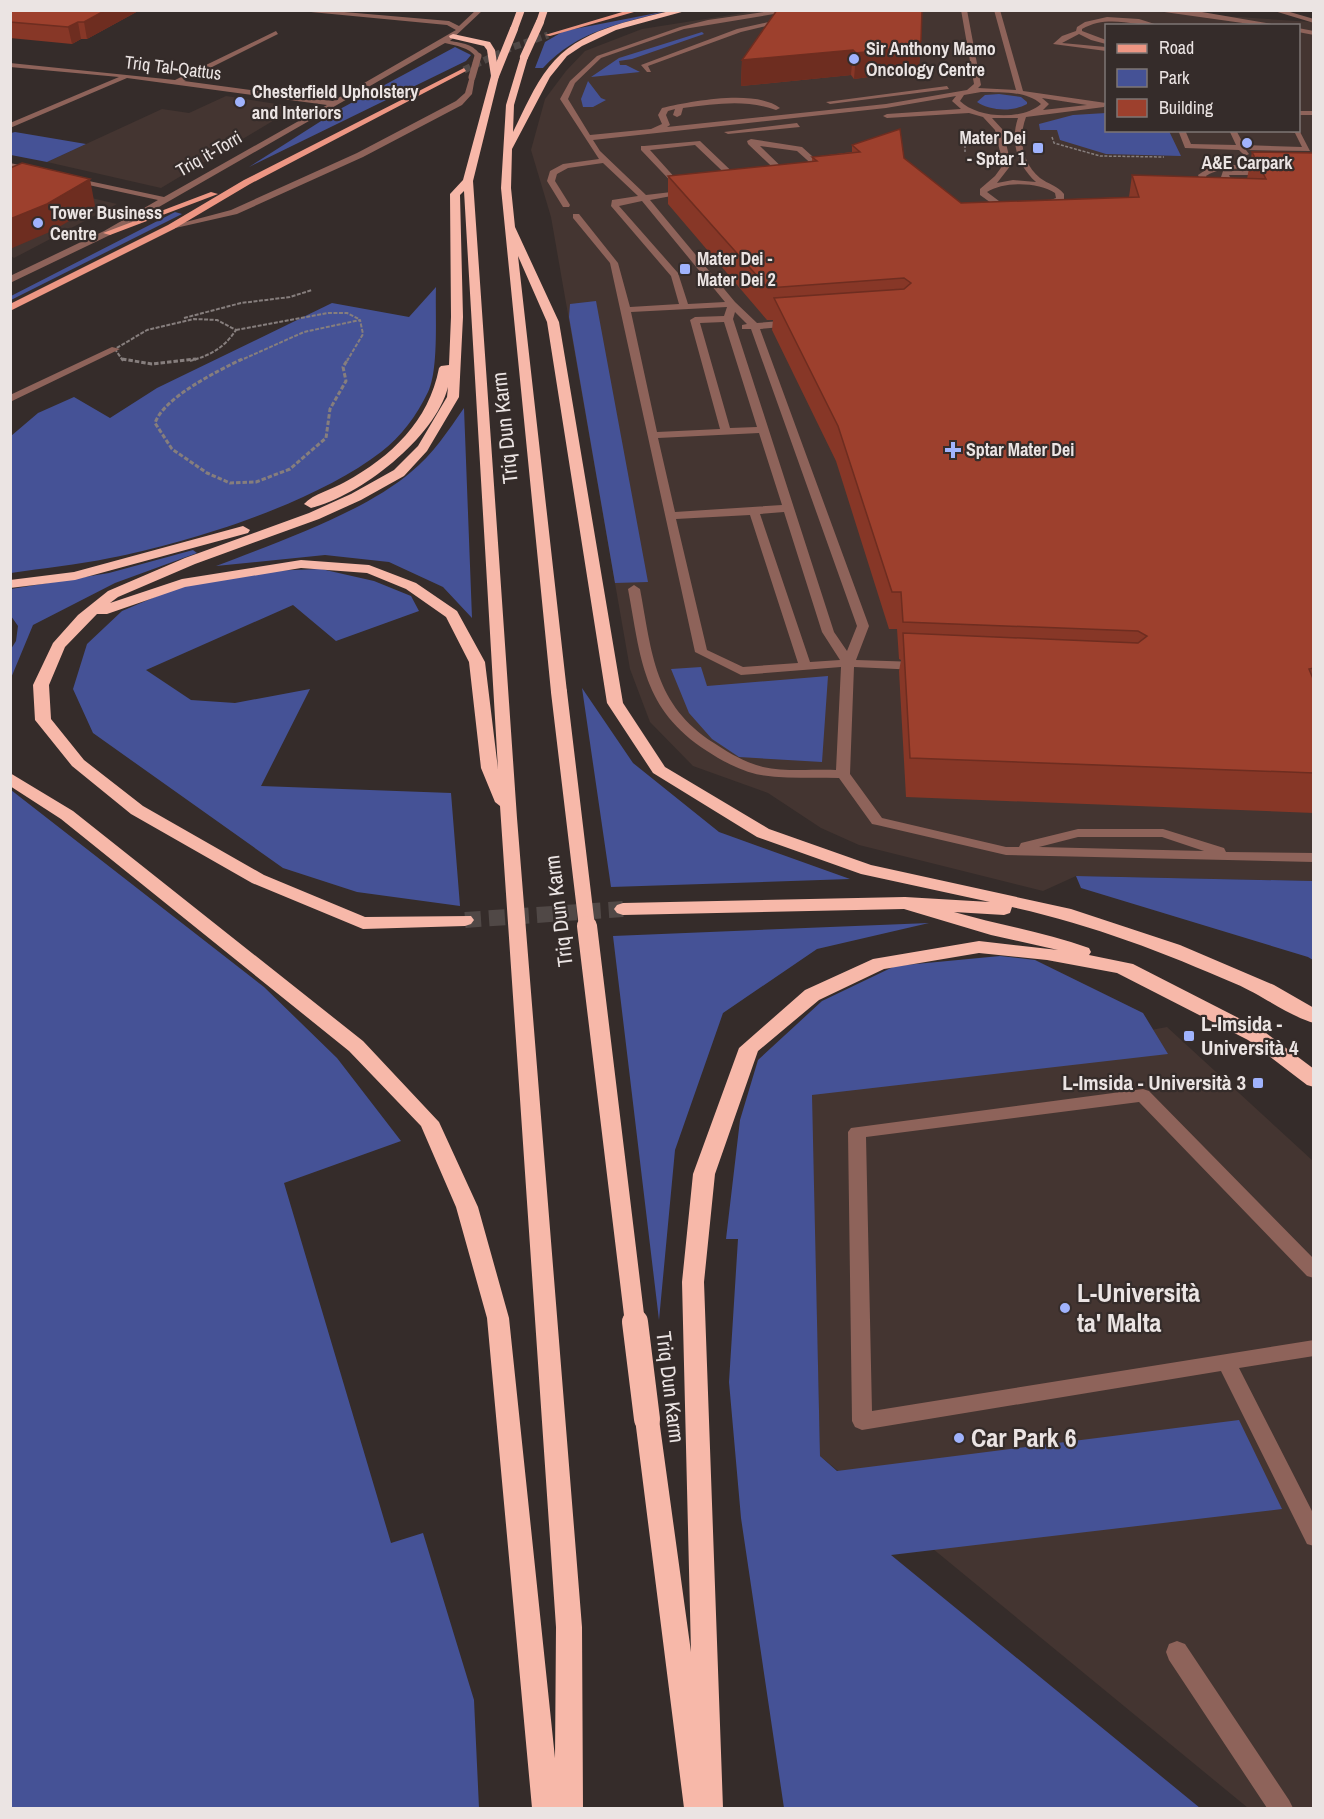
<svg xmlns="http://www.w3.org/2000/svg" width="1324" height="1819" viewBox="0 0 1324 1819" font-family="'Archivo Narrow',sans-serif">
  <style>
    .built { fill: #443531; fill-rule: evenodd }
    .green { fill: #455296 }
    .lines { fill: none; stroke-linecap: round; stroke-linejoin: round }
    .major-tunnel { stroke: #504846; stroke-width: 7; stroke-dasharray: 7 4; stroke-linecap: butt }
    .highway-tunnel { stroke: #504846; stroke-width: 16; stroke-dasharray: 16 8; stroke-linecap: butt }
    .path-far2 { stroke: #867e7d; stroke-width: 1.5; stroke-dasharray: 3 1.5; stroke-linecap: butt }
    .path-far1 { stroke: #867e7d; stroke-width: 2; stroke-dasharray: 4 1.5; stroke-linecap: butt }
    .path { stroke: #867e7d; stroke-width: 3; stroke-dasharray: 4.5 2; stroke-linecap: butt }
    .minor { fill: #8e635a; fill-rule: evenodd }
    .major { fill: #ed9683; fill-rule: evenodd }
    .highway { fill: #f7b8a9; fill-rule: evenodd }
    .minor-bridge { stroke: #8e635a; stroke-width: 7 }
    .highway-bridge-far3 { stroke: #f7b8a9; stroke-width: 8 }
    .highway-bridge-far2 { stroke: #f7b8a9; stroke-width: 16 }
    .highway-bridge-far1 { stroke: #f7b8a9; stroke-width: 20 }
    .highway-bridge { stroke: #f7b8a9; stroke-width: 26 }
    .wall { fill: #873727 }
    .shaded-wall { fill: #6e2d20 }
    .building { fill: #9d402d; stroke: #6e2d20; stroke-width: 1.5 }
    .poi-dot { fill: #a0b3fd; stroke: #352c2a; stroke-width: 2 }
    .labels { text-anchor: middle; stroke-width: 4.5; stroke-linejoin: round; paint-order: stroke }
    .far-poi-label { font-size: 18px; font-weight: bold; fill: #ebe4e3; stroke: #352c2a; text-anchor: start }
    .far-street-label { font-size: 18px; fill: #ebe4e3; stroke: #352c2a }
    .street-label { font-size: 21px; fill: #ebe4e3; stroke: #352c2a }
    .poi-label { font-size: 21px; font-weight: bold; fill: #ebe4e3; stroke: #352c2a; text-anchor: start }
    .near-poi-label { font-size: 26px; font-weight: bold; fill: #ebe4e3; stroke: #352c2a; text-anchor: start }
  </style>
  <rect width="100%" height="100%" fill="#352c2a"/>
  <path class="built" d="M762,10h370l181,12v859l-237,-5 -33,15 -184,-46 -38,-17 -53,-35 -75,-27 -43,-44 -20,-53 -79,-452 -20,-67 14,-51 21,-28 19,-20 57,-22zM1106,26h192v104h-192z
    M226,96l70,11 -135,81 -114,-26 115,-53 27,4z
    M32,184l85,20 -103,54 -3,-2 -1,-62z
    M1167,1027l146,134v647h-65l-428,-352 -9,-361z"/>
  <path class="green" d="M667,11c-47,13 -89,19 -124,57h-8l10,-26 19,-11z
    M702,32l2,2 -72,25 -13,2 1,4h6l14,7 -49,5 28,-19z
    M455,47l16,8 -5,6 -217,106 91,-58z
    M588,81l13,17 5,2 -13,7h-10l-2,-8z
    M999,94l22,3 6,5v2c-14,8 -37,7 -50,-2l8,-7z
    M1106,113v17l63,1 12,25 -75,-2 -46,-14 -3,-10h-17l-1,-6 34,-9z
    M15,132l71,12 -39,18 -36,-7v-22z
    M175,212l7,2 -171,86v-4z
    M436,287c-1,27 3,82 -8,105 -11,23 -27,45 -47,60 -66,51 -189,90 -271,106 -33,7 -67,10 -99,15v-137l27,-23 36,-16 36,21 47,-30 175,-85 77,14z
    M596,301l52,281 -33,1 -46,-266 1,-13z
    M464,408l8,210 -29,-31 -54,-25 -64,-7 -109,11c59,-23 147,-53 195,-94 22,-18 37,-41 53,-64z
    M193,550l4,3 -82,30 -82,42 -22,53v-29l5,-8 2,-15 -7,-10v-27l98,-16z
    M321,569l53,12 37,15 8,15 -83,30 -43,-36 -147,65 45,30 44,3 75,-14 -49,97 190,7 9,113 -103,-14 -74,-24 -190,-135 -20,-44 14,-45 35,-33 61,-26 83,-14z
    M701,667l6,19 121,-10 -6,86 -83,-5 -27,-18 -23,-26 -18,-44z
    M582,688l51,75 86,69 131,47 -239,8z
    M11,790l253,197 73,71 64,83 -117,42 107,360 32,-10 51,167 5,108h-468z
    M1076,876l237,5v79l-5,-3 -227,-69z
    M929,923l-112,26 -94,64 -48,137 -16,170 -46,-384z
    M1000,956l35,4 108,53 25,41 -356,41 8,361 17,15 402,-51 43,89 -391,46 309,253h-416l-43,-290 -12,-136 9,-143h-12l14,-119 18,-60 64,-59 73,-35z"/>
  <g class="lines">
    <path class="major-tunnel" d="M464,70l49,-23 35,-12"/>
    <path class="highway-tunnel" d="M465,920l158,-11"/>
    <path class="path-far2" d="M965,136v16
      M1052,137l2,6 46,13 64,1"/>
    <path class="path-far1" d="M184,318l57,-15 49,-6 22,-7
      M236,330l92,-17h19l12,6
      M123,361l-8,-12 32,-19 47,-11 23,1 19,10c-12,18 -25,25 -46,31
      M239,361l65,-29 56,-12 3,14 -16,27"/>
    <path class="path" d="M122,359l30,5 44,-5
      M242,359c-24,12 -78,38 -87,64l17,26 35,24 23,10 26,-1 34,-13 36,-31 4,-29 16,-28 -3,-14 5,-8"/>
    <path class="minor" d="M290,10h31l128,11 10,5 17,-16h7l-33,31c12,2 24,3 31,15l-5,1c-7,-10 -20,-11 -31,-14l-335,192 -100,48v-7l94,-45 54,-31 -88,-19v-4l94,20 163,-92 -200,-27 -117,50v-5l109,-46 -109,-10v-4l165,17 101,-49 2,3 -94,47 149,20 123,-71 -9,-5z
      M778,10h20l-114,19 -83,29 -26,25 -7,16 22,36 61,-6 11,-5 -4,-9 4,-7c30,-7 93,-19 118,0l-4,2c-31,-11 -60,-6 -93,-2l-2,7 -4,2 -4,-2 2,-6 -7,2 -2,4 4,10 -3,2 219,-23 81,-14 7,-6 -13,-74h6l14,75 -3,3 38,2 -22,-80h6l23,81 83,12 -2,4 -78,10c-8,21 -4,46 14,61 8,6 18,8 24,16v5l-6,6 -18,4h-3v-4l19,-7 -1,-5c-16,-11 -51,-12 -68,-1l12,9 17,3 1,2 -4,2 -19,-3 -14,-10v-6l15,-13 8,-11 -8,-35 -12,-13 -14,-4 -82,5 -4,-2 4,-2 74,-5 -9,-8 4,-5 -70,12 -293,32 7,11 46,44 34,-4 -39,-41v-4h3l56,-5 45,43 -7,2 -43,-41 -45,5 36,40 7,2 -43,8 85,102 22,21 36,-3 5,3 -5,3 -33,3 109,297 -13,34 62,2 6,4 -6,4 -64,-3 -4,107 32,44 124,29h13l2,-4 57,-14h85l61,19 2,4 88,1v9l-308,-7 -129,-30 -5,-1 -33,-46c-25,-1 -53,1 -78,-3 -18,-3 -39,-14 -54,-24 -65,-42 -66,-93 -79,-162l6,-4 6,4c12,64 14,116 74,154 15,10 32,20 49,24 21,5 51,2 73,3l5,-103 -100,8 -46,-23 -85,-389 -37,-45v-4h6l39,49 12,44 49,-3 -8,-28 -60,-70 1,-6 26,-4 -35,-33 -35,5 -11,6 -2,7 15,24 -1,2h-6l-16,-26 3,-10 13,-7 36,-5 -39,-60 10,-18 27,-25 83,-29 28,-7zM981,92c20,1 44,-2 60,12 -19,17 -64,14 -81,-3l4,-6zM1042,98l45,7 -44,5 6,-6zM992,118h26c-8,23 -1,47 18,64l-23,-2 -16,3 14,-18 -8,-35zM642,201l83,101 -37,2 -10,-31 -59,-67zM727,307l-3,9 -29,1 -5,3 30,109 -63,3 -26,-120zM735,312l12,12 -5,1v4h9l106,297 -10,25 -13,-19 -101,-313zM724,322l33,105 -27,1 -30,-105zM759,433l23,72 -107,7 -17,-74zM784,512l38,120 18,28 -30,2 -50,-148zM750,515l48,148 -55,4 -36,-17 -31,-131zM1078,837h84l42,14 -165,-4z
      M1150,10l52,2 81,14h-19z
      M1271,10h12l31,9v4z
      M1107,17l32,2 22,7c-27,0 -53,-12 -79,3v2l24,9v4l-15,-4 -12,-6 -17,9 44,4v4l-53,-7 9,-8 14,-5 1,-4 8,-5z
      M773,21l2,3 -34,8 -93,34 3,6h-4l-6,-7 96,-36z
      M1298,28l16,3v4l-16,-3z
      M470,76l5,1 -3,17 -10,11 -99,52 -126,57 -66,15 -4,-2 64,-17 126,-57 99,-52 9,-8z
      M947,86l2,3 -119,15 -4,-2z
      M1298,111h16v4h-16z
      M797,123l3,4 -72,7 -4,-2z
      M1298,128l12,23 -64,-1 3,4 -4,2 -6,-6 -54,-2 -7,-18h7l6,14 45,1 -7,-15h7l8,15 58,2 -7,-14 -21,-3h24z
      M751,139l51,8 30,27 -7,2 -28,-25 -37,-5 34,33 -7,2 -39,-37 -1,-3z
      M10,163l28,6 1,2 -4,2 -25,-6z
      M1226,165h26l4,2 -4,2c-16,0 -32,-2 -46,7l8,20 -7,2 -9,-23 12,-8z
      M1223,171h46l4,2 -4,2h-40l9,19 -4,2 -4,-2 -9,-17z
      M112,347l8,2 -110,53v-7z
      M1143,1089l6,2 165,168v19l-7,-2 -168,-174 -273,35 6,274 442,-71v16l-75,12 75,147v31l-7,-2 -86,-173 -359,59 -7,-3 -3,-6 -4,-289 3,-4z
      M1177,1641l8,3 104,156 4,8h-26l-98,-148 -3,-8 3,-8z"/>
    <path class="major" d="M629,10h12l-91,26 -5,-1z
      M464,68l2,3 -216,113 -76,45 -164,82v-7l158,-79 76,-45z
      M211,192l7,2 -108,41 -7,-2z"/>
    <path class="highway" d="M517,10h8l-7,19 -4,2 -4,-2z
      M540,10h8l-4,12 -4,2 -4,-2z
      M674,10h15l-73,20 -34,16 -15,10 -17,21 -38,72 -1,39 4,39 44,95 64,381 42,64 104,62 102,36 200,44 109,36 94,40 40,23v15c-23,-6 -54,-29 -78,-39 -73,-32 -146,-60 -224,-77l-2,6 -6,2 -50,-3c45,13 91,20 135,36l2,4 -2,3 44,9 129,66 52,39v18l-7,-2 -59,-45 -131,-67 -70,-13 -68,-7 -95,16 -65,31 -61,51 -43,123 -11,108 19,526h-39l-49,-389 4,-7 8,-3 8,3 4,7 32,233 -9,-370 11,-108 46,-126 66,-58 68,-31 106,-18 79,9 -67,-15 -87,-26 -281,6 -6,-2 -3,-4 3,-4 6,-2 282,-6 85,5 -129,-28 -104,-37 -104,-64 -46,-70 -60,-381 -29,-66 49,436 -8,5 -8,-5 -50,-504 5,-83 15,-50 7,2 -14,48 -1,27c11,-22 21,-46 36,-65 30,-38 81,-46 125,-57z
      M453,34l37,8 5,8 4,26 -26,105 44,637 65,809 1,181h-51l-45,-490 -31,-111 -35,-81 -72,-75 -288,-232 -51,-33v-13l63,38 290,230 76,81 39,85 31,111 46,440 1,-131 -56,-821 -5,-4 -14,-34 -12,-106 -23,-45 -40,-28 -39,-16 -66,-5 -116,19 -78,27h-10l-32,33 -16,38 2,34 33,41 59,46 121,69 101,42 106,-1 3,4 -3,4 -6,2 -102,3 -111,-46 -121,-69 -59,-48 -37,-46 -2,-35 20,-42 25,-28 30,-24 77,-33 124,-45 42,-19 43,-24 24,-24 29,-49 1,-10c-13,51 -88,109 -137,121l-7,-4c9,-10 29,-15 41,-22 46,-25 84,-61 94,-114l2,-2 8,-1 2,-48 -1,-123 13,-14 28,-104 -4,-26 -3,-4 -34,-8 -1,-2zM464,191l34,578 -13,-107 -28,-51 -41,-28 -47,-18 -68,-5 -119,19 -72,24 8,-6 77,-33 124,-45 42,-19 43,-24 23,-25 32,-54 4,-80 -3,-122z
      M243,526l7,4 -2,3 -173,47 -65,8v-8l64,-8z"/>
    <path class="minor-bridge" d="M472,77l6,-21"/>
    <path class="highway-bridge-far3" d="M524,57l16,-35
      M495,76l19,-47"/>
    <path class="highway-bridge-far2" d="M559,692l28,235"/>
    <path class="highway-bridge-far1" d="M587,926l48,397"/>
    <path class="highway-bridge" d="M635,1322l12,97"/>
  </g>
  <path class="wall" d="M10,10h130l-53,29h-6l-9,5 -62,-6z
    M921,41l-2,26 -22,6 -43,6 -3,-4 -110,11 1,-26z
    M852,145l52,13 57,45 168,-6 3,-22 115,4 5,-27 62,1v660l-408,-16 -7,-126 2,-11 -2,-1 -2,-30h-8l-53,-168 -64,-131 1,-10h-6l-99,-116v-28l144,-14v-5l40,-5z"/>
  <path class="shaded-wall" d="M106,10h34l-53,29 -3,-17z
    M78,22l3,17 -9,5 -4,-17z
    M921,41l-2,26 -22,6 -43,6 2,-26z
    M853,50l-2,25 -110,11 1,-26z
    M90,179l5,27 -43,25 -42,18v-30z"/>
  <path class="building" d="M106,10l-22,12h-6l-10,5 -58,-5 1,-12z
    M777,10h145l-1,31 -22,7 -43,5 -3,-3 -111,10z
    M900,129l4,29 57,45 178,-6 -7,-22 134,4 -14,-27 62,1v515l-5,1 5,12v92l-404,-15 -7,-125 235,10 9,-7 -9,-5 -235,-9 -2,-30h-9l-54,-166 -64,-128 130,-9 7,-6 -7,-5 -136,10 -100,-112 149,-15 -5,-4 48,-5 -8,-7z
    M22,163l68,16 -43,25 -37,15v-51z"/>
  <g class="poi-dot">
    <circle cx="854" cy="59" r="6"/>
    <circle cx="240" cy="102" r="6"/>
    <circle cx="1247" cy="143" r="6"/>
    <rect x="1032" y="142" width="12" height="12" rx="3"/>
    <circle cx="38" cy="223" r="6"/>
    <rect x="679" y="263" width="12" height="12" rx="3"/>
    <path d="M950 441h6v6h6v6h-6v6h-6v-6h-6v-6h6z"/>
    <rect x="1183" y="1030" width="12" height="12" rx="3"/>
    <rect x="1252" y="1077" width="12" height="12" rx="3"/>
    <circle cx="1065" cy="1308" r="6"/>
    <circle cx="959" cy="1438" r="6"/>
  </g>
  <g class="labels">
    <g class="far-poi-label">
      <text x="866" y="55">Sir Anthony Mamo<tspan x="866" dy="21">Oncology Centre</tspan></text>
      <text x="252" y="98">Chesterfield Upholstery<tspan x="252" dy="21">and Interiors</tspan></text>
      <text x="1026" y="144" text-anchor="end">Mater Dei<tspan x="1026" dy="21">- Sptar 1</tspan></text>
      <text x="1247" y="169" text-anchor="middle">A&amp;E Carpark</text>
      <text x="50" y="219">Tower Business<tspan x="50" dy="21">Centre</tspan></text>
      <text x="697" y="265">Mater Dei -<tspan x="697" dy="21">Mater Dei 2</tspan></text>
      <text x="966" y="456">Sptar Mater Dei</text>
    </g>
    <g class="far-street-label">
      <text transform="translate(173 68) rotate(7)" y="6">Triq Tal-Qattus</text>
      <text transform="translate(209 154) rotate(-30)" y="6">Triq it-Torri</text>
    </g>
    <g class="street-label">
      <text transform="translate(505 428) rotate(-96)" y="7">Triq Dun Karm</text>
      <text transform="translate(559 911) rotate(-97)" y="7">Triq Dun Karm</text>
      <text transform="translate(670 1387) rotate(83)" y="7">Triq Dun Karm</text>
    </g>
    <g class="poi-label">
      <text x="1201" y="1031">L-Imsida -<tspan x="1201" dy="24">Università 4</tspan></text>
      <text x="1246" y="1090" text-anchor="end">L-Imsida - Università 3</text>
    </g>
    <g class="near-poi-label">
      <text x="1077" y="1302">L-Università<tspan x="1077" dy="30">ta' Malta</tspan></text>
      <text x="971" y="1447">Car Park 6</text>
    </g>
  </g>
  <rect width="1324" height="1819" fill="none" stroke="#ebe4e3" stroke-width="24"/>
  <rect x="1105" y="24" width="195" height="108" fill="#352c2a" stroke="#7e7674" stroke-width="1.5"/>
  <rect x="1117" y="44" width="30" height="9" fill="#ed9683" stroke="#7e7674" stroke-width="1.5"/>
  <text x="1159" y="54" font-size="18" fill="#ebe4e3">Road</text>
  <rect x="1117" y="69" width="30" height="18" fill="#455296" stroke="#7e7674" stroke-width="1.5"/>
  <text x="1159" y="84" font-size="18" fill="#ebe4e3">Park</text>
  <rect x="1117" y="99" width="30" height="18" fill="#9d402d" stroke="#7e7674" stroke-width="1.5"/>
  <text x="1159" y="114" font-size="18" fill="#ebe4e3">Building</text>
</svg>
